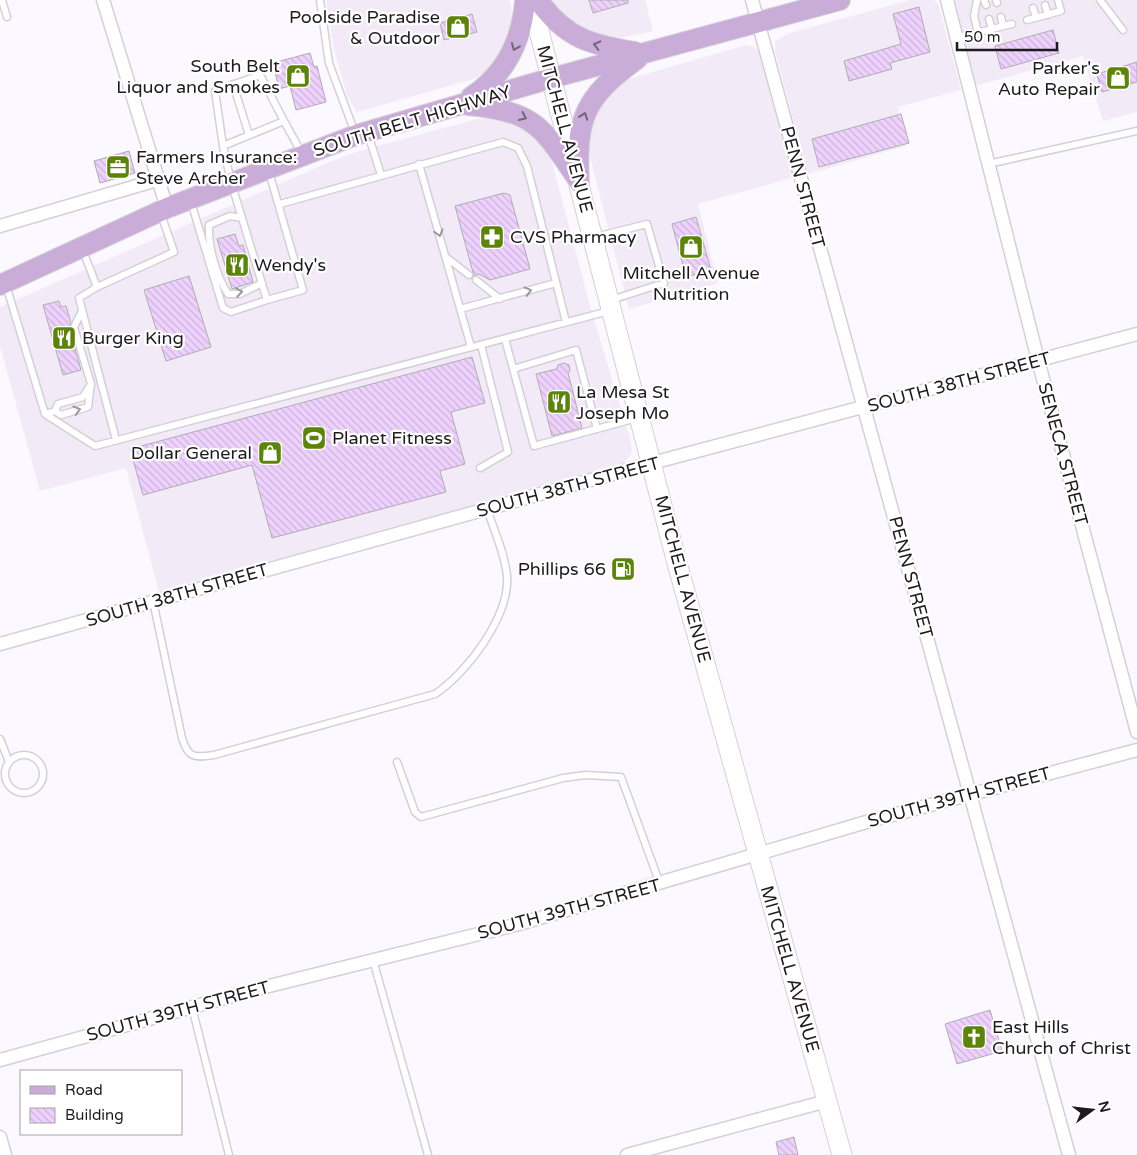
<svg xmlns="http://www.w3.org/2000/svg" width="1137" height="1155" viewBox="0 0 1137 1155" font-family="'Varela Round',sans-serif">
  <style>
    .built { fill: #f3eaf8 }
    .building { fill: url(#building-back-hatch); stroke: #b0acb3 }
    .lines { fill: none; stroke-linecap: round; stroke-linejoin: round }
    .lane-casing { stroke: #d4d0d7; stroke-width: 9 }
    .street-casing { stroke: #d4d0d7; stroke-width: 15 }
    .secondary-casing { stroke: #d4d0d7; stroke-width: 21 }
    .primary-casing { stroke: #d6d6d6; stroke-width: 22 }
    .lane { stroke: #fff; stroke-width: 6 }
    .street { stroke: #fff; stroke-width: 12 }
    .secondary { stroke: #fff; stroke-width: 19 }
    .primary { stroke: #caacd9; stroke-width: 20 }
    .oneway { stroke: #74647c }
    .oneway2 { stroke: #99989a }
    .labels { text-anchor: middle; stroke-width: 4.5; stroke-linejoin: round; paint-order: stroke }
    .poi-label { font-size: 18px; fill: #1d1b1e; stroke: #fff; text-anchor: start }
    .street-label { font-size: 18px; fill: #1d1b1e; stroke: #fff }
  </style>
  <defs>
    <pattern id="building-back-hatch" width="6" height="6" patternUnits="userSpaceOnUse" patternTransform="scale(1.25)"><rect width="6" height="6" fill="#eed2fd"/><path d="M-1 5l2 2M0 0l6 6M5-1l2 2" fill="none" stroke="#ccb4d8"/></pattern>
  </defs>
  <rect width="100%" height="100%" fill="#fcf8ff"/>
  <path class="built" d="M326,0h183l3,12 -3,31 -19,27 -17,9 -116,33 -9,-14 -14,-48z
    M549,0h96l8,31 -41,9 -29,-4z
    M910,0h23l5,3 23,87 -63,17 8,39 -98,28 -33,-123v-10l15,-8z
    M953,0h184v112l-34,9 -20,-65 -108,30z
    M746,45l8,2 7,7 34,123 -97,27 20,79 -89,26 -40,-156 -2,-21 3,-18 35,-34z
    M492,118l31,7 22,23 7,14 38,144 40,133 2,11 -2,6 -6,7 -465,129 -33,-124 -86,23 -40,-145v-39l327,-144 29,-11 121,-33z"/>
  <path class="building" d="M589,0h39v3l-35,10z
    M919,7l11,45 -40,11 2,6 -43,12 -5,-20 57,-17 -8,-30z
    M472,14l5,18 -33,8 -4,-17z
    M1053,30l6,23 -58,16 -6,-23z
    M310,53l4,14 3,-1 9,36 -30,8 -6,-24 -11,3 -6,-26z
    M1137,62v20l-35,10 -5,-18z
    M901,114l8,29 -90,24 -7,-28z
    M129,151l6,22 -35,10 -6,-22z
    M504,193l6,2 20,74 -40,11 -11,-6 -5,2 -19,-70z
    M696,217l15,53 -25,7 -14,-53z
    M235,234l4,12 4,-1 10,37 -21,7 -15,-50z
    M189,276l22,71 -45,14 -22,-71z
    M59,301l2,6 5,-1 5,17 -2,5 12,42 -18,5 -20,-70z
    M472,357l13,46 -34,9 14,52 -25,7 6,21 -174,46 -20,-73 -109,30 -13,-46z
    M564,363l5,2 1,6 -2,2 14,55 -30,8 -16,-62 21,-5 1,-4z
    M990,1010l12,41 -45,13 -12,-40z
    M794,1137l4,18h-19l-3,-13z"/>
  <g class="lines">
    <defs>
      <path id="lane" d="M2,0l5,17
        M320,0l9,63 26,70
        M977,0l-3,16 4,17
        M984,0l2,5
        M996,0l1,3
        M1100,0l23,30
        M1045,5l3,10
        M1033,8l3,9
        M1001,17l2,9
        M989,19l3,10
        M1027,20l34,-9 -3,-11
        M956,38l56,-14
        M233,84l16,51
        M368,134l13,41
        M223,146l-8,-55 45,-16 24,46
        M419,164l52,183
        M988,164l149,-33
        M191,202l32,106 8,4 36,-12 -36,-118 -8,-36 61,-25 17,31
        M280,204l223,-62 15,6 9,18 39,156
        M242,218l-12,-2 -21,9c-1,22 7,50 19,69h12l22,-11
        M595,237l52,-13 17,59 -53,17
        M83,251l14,36
        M446,257l23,18
        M476,280l24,19
        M6,285l39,129 50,32 514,-135
        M267,300l36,-10 -34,-118
        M460,309l96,-26
        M505,339l29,107 103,-28
        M513,369l63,-19 21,79
        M55,411l3,-7 25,-7 6,-10
        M45,414l10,-3 6,4 27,-8 3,-23 -17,-57 8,-16
        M116,440l-37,-142 18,-11 77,-35 -13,-38
        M480,468l28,-16 -27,-107
        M153,601l29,137c6,20 12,20 32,17l221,-61c32,-21 75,-78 72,-118 -2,-22 -13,-46 -20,-67
        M0,739l9,23
        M5 774a19 19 0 1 1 38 0a19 19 0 1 1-38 0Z
        M397,762l18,50 6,5 142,-39 22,-3 36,2 39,107
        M373,960l55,195
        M192,1007l37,148"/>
      <path id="street" d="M103,0l64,208
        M752,0l317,1155
        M947,0l91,360 99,372
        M0,226l157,-46
        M0,644l652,-181 485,-129
        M0,1060l265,-73 254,-63 351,-103 267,-71
        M0,1137l5,18
        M627,1155l200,-54"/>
      <path id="secondary" d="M531,0l146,563 165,592"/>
      <path id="primary" d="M538,0c27,38 53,45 97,52
        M471,97c35,-23 51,-56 54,-97
        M468,105c69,7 74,22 111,76
        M579,182c-3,-65 5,-84 58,-123
        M0,285l167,-77 189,-73 196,-57 288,-78"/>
    </defs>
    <use href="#lane" class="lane-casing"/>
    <use href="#street" class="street-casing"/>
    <use href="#secondary" class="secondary-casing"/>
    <use href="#primary" class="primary-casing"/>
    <use href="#lane" class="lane"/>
    <use href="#street" class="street"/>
    <use href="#secondary" class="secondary"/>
    <use href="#primary" class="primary"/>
  </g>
  <defs><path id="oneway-chevron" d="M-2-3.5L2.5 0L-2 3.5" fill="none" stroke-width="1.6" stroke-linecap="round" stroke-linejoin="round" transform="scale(1.25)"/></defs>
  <g class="oneway">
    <use href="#oneway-chevron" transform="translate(597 45) rotate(-166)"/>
    <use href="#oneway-chevron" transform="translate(515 47) rotate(113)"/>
    <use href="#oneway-chevron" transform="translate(584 116) rotate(-70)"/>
    <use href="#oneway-chevron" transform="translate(523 117) rotate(25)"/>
  </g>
  <g class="oneway2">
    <use href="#oneway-chevron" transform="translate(439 233) rotate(74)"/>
    <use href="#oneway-chevron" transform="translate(528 291) rotate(-15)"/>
    <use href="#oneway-chevron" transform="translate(239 292) rotate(-10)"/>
    <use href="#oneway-chevron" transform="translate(77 410) rotate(-16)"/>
  </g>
  <defs>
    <symbol id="shop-square" viewBox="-11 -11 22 22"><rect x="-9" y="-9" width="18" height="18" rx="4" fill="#5c8408" stroke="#fff"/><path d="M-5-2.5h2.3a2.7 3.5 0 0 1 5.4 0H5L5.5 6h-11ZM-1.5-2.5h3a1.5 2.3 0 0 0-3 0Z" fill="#fff"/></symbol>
    <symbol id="office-square" viewBox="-11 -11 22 22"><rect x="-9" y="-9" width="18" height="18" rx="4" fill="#5c8408" stroke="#fff"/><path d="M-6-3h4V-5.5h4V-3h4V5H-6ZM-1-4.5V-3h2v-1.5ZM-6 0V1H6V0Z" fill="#fff"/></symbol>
    <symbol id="pharmacy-square" viewBox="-11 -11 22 22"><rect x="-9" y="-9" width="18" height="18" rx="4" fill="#5c8408" stroke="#fff"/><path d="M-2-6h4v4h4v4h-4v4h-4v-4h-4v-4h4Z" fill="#fff"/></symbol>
    <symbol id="restaurant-square" viewBox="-11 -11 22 22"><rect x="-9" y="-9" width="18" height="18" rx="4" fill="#5c8408" stroke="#fff"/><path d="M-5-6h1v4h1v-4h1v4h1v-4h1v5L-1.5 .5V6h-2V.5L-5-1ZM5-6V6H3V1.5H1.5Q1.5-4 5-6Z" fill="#fff"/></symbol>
    <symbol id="stadium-square" viewBox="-11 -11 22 22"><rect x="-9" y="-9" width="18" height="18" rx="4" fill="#5c8408" stroke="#fff"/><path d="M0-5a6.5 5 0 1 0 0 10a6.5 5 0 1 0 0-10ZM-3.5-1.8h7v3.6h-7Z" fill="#fff"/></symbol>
    <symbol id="fuel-square" viewBox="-11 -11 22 22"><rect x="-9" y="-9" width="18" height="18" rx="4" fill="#5c8408" stroke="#fff"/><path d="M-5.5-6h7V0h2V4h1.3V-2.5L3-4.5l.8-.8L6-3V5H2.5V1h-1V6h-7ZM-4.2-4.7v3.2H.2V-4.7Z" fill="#fff"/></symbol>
    <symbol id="church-square" viewBox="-11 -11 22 22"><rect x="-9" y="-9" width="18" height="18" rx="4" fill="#5c8408" stroke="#fff"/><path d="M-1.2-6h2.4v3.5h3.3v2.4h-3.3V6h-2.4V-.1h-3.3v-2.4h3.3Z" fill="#fff"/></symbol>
  </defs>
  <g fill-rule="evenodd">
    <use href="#shop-square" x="444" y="13" width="28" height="28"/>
    <use href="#shop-square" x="284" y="62" width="28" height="28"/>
    <use href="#shop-square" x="1104" y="64" width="28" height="28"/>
    <use href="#office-square" x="104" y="153" width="28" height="28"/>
    <use href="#pharmacy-square" x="478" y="223" width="28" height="28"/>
    <use href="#shop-square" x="677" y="233" width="28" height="28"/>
    <use href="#restaurant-square" x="223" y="251" width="28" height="28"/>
    <use href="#restaurant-square" x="50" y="324" width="28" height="28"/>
    <use href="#restaurant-square" x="545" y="388" width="28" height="28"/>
    <use href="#stadium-square" x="300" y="424" width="28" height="28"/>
    <use href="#shop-square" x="256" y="439" width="28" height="28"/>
    <use href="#fuel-square" x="609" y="555" width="28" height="28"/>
    <use href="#church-square" x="960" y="1023" width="28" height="28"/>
  </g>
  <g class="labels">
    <g class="poi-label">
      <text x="440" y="23" text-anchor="end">Poolside Paradise<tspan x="440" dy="21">&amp; Outdoor</tspan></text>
      <text x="280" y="72" text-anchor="end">South Belt<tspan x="280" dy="21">Liquor and Smokes</tspan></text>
      <text x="1100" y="74" text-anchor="end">Parker's<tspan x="1100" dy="21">Auto Repair</tspan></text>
      <text x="136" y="163">Farmers Insurance:<tspan x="136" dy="21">Steve Archer</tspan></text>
      <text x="510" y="243">CVS Pharmacy</text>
      <text x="254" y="271">Wendy's</text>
      <text x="691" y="279" text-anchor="middle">Mitchell Avenue<tspan x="691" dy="21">Nutrition</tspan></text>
      <text x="82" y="344">Burger King</text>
      <text x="576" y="398">La Mesa St<tspan x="576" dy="21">Joseph Mo</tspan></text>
      <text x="332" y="444">Planet Fitness</text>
      <text x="252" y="459" text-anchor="end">Dollar General</text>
      <text x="606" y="575" text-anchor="end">Phillips 66</text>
      <text x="992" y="1033">East Hills<tspan x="992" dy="21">Church of Christ</tspan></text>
    </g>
    <g class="street-label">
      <text transform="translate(412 121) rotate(-17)" y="6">SOUTH BELT HIGHWAY</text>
      <text transform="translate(565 129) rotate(75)" y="6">MITCHELL AVENUE</text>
      <text transform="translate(803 187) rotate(75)" y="6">PENN STREET</text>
      <text transform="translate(959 382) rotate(-15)" y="6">SOUTH 38TH STREET</text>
      <text transform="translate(1063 454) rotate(75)" y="6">SENECA STREET</text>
      <text transform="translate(568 487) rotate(-15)" y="6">SOUTH 38TH STREET</text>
      <text transform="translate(911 577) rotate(75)" y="6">PENN STREET</text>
      <text transform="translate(683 579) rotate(75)" y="6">MITCHELL AVENUE</text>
      <text transform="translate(177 595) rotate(-16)" y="6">SOUTH 38TH STREET</text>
      <text transform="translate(959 797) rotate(-15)" y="6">SOUTH 39TH STREET</text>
      <text transform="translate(569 909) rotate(-15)" y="6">SOUTH 39TH STREET</text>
      <text transform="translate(790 969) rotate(74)" y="6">MITCHELL AVENUE</text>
      <text transform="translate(178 1011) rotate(-15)" y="6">SOUTH 39TH STREET</text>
    </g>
  </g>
  <rect x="20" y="1070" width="162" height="65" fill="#ffffff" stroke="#a5a4a5"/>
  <rect x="30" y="1086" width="25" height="8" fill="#caacd9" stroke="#a5a4a5"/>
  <text x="65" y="1095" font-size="15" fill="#1d1b1e">Road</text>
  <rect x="30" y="1108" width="25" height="15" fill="url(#building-back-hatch)" stroke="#a5a4a5"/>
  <text x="65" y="1120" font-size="15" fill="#1d1b1e">Building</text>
  <g transform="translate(1092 1110) rotate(75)" stroke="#ffffff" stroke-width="4" paint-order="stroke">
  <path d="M0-4L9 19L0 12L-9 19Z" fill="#1d1b1e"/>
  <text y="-8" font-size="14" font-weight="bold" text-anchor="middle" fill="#1d1b1e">N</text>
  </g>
  <path d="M957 42v8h100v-8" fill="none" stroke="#1d1b1e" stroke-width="2.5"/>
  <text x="964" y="42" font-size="15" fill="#1d1b1e" stroke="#ffffff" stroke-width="4" paint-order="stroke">50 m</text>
</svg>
